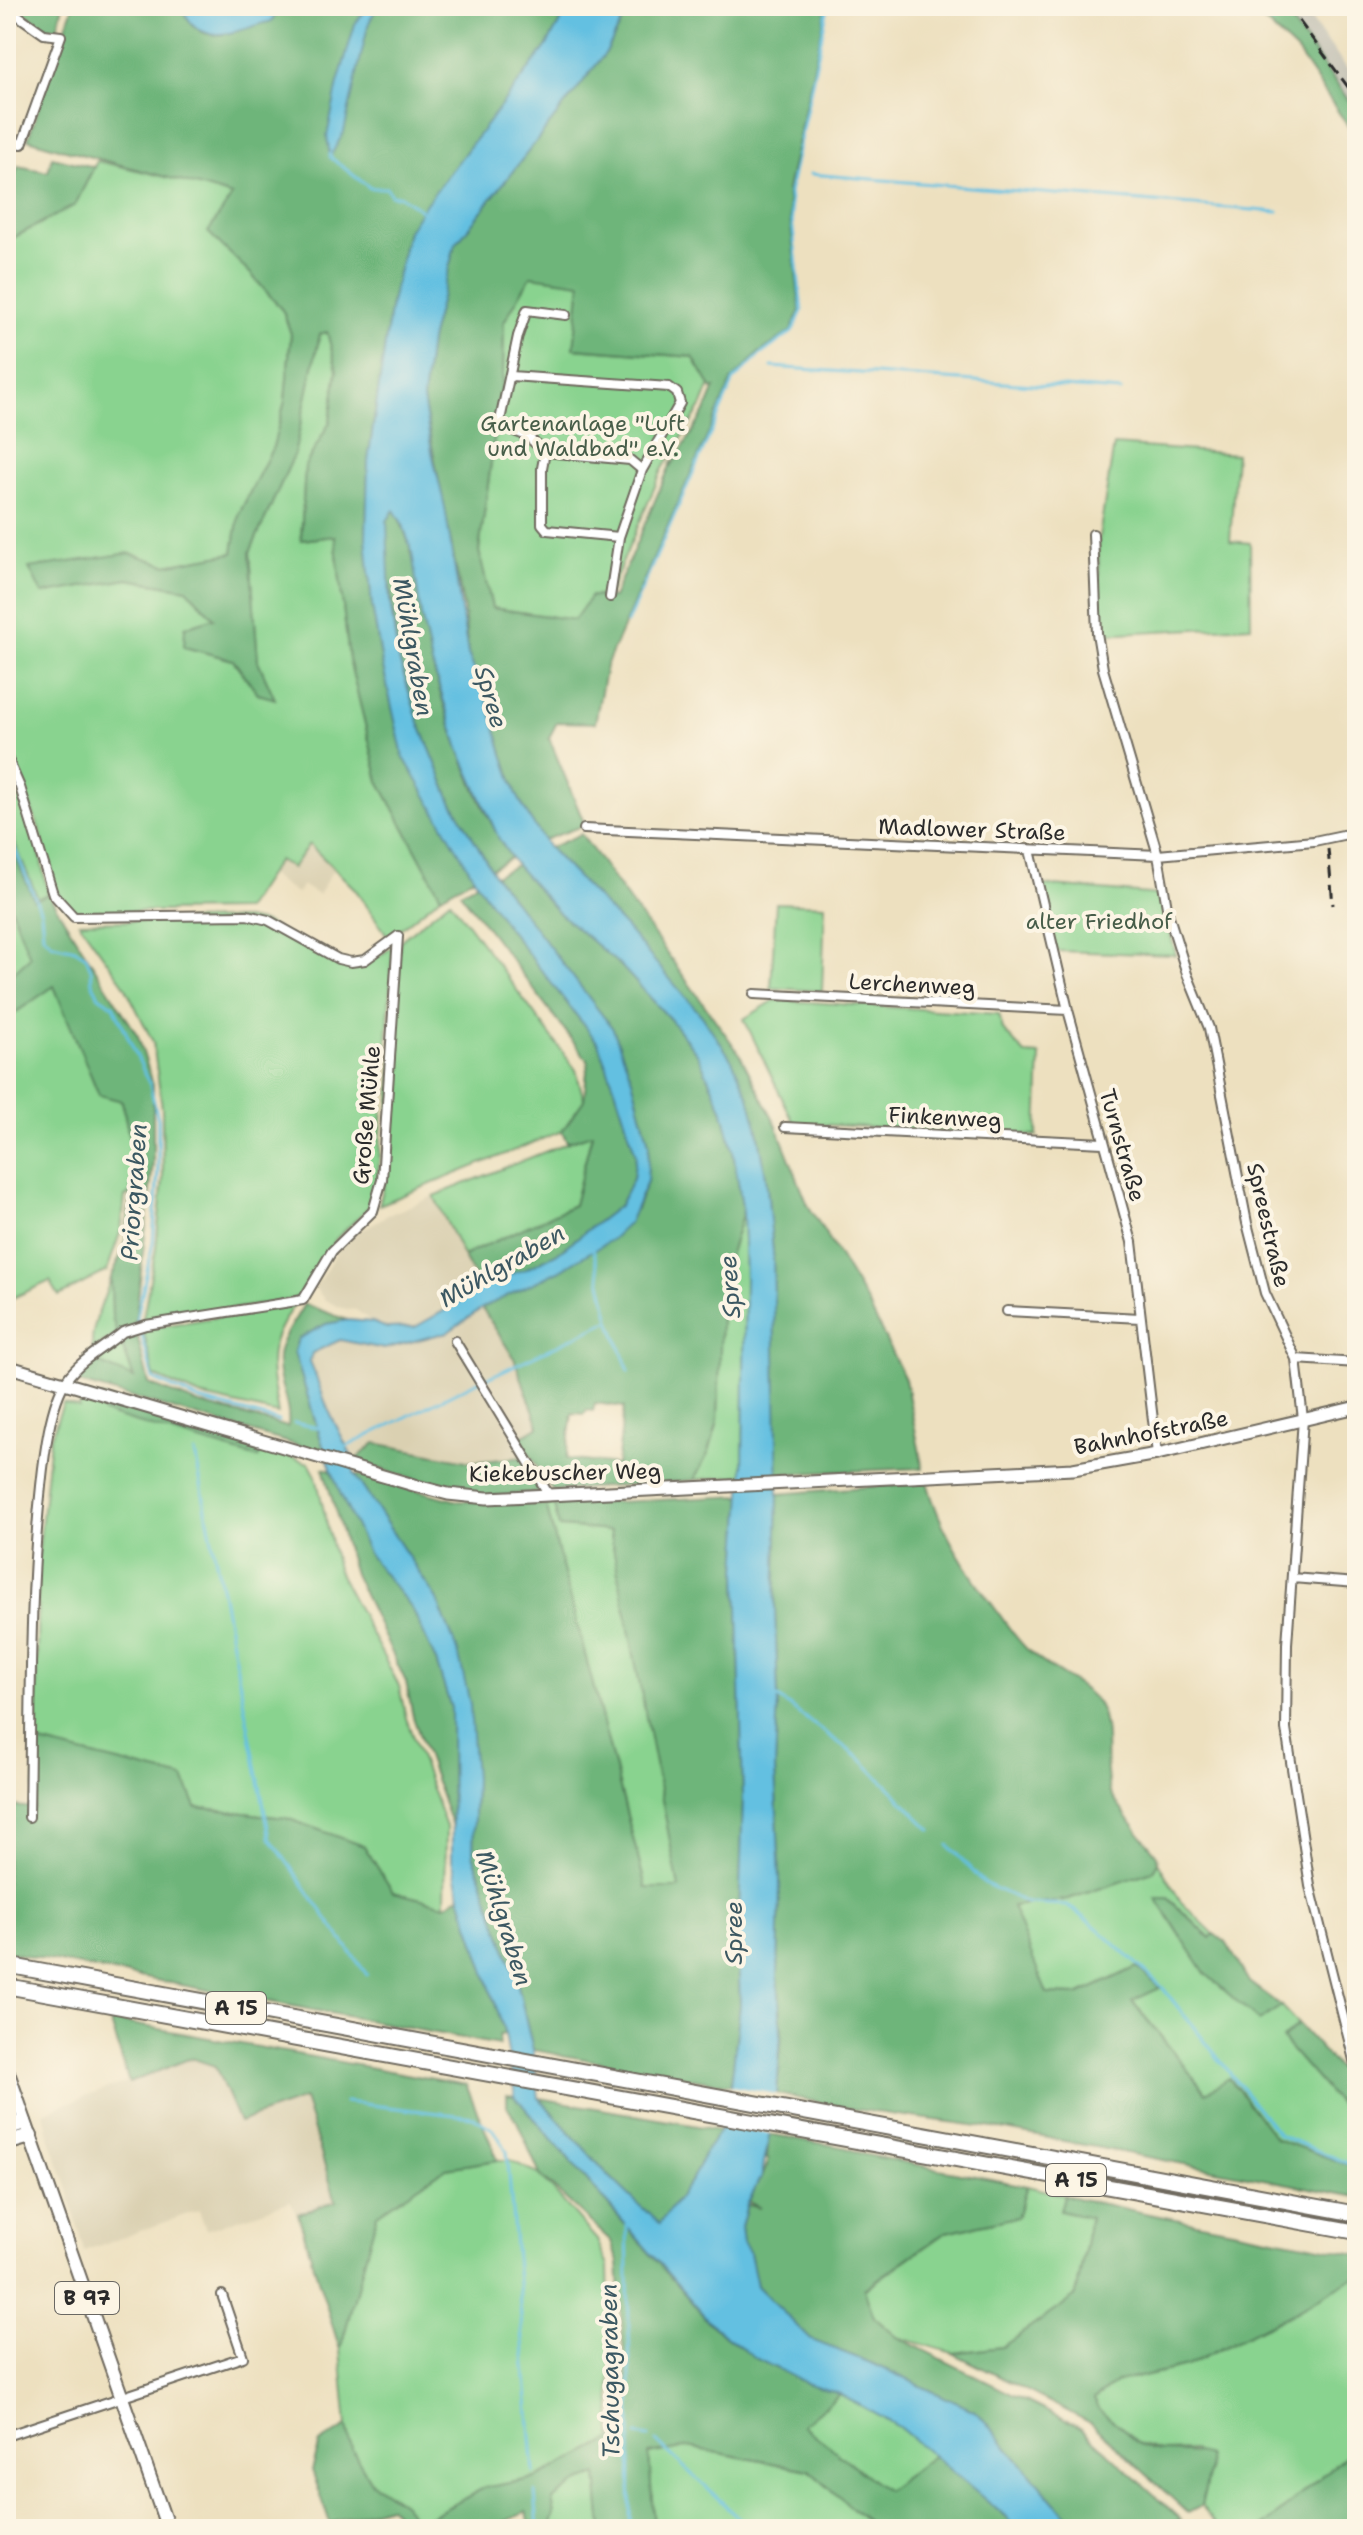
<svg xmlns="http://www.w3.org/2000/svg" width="1363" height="2535" viewBox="0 0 1363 2535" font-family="'Shantell Sans',sans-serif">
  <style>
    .built { fill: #dad0b1 }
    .industrial { fill: #c7c5b8 }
    .green { fill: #89d38f; stroke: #5a7f5d; stroke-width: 2 }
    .forest { fill: #6eb57a; stroke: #4c7052; stroke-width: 2; fill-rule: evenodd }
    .water { fill: #63c0e1; stroke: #477686; stroke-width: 2; fill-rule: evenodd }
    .pier { fill: #ede0bf }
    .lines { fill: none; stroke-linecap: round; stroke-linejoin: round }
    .stream { stroke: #63c0e1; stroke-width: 3 }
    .minor-casing { stroke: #6f6a5f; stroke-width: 12 }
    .secondary-casing { stroke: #6f6a5f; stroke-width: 15 }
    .primary-casing { stroke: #6f6a5f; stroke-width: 16 }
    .motorway-casing { stroke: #6f6a5f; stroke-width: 18 }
    .minor { stroke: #fff; stroke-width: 8 }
    .secondary { stroke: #fff; stroke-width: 11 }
    .primary { stroke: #fff; stroke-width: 12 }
    .motorway { stroke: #fff; stroke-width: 14 }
    .rail { stroke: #2b2b2b; stroke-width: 3; stroke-dasharray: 12 6; stroke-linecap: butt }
    .labels { text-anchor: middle; stroke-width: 8; stroke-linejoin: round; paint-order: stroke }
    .shield { fill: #fcf5e5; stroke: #6a6863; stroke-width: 2 }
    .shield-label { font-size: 20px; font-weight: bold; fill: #2b2b2b }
    .park-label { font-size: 22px; fill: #475d49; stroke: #fcf5e5 }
    .street-label { font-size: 22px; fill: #2b2b2b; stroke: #fcf5e5 }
    .water-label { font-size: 24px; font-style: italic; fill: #3c5862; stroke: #fcf5e5 }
  </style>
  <rect width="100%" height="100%" fill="#fcf5e5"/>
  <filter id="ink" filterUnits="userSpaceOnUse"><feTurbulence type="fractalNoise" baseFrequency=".0125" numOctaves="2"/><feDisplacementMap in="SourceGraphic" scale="16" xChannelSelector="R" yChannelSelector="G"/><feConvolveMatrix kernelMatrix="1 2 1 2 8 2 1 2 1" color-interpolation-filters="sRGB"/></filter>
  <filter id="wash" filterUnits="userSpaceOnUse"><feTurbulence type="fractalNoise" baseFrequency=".006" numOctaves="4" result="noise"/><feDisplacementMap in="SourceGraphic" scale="32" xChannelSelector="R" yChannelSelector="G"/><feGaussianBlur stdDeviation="1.8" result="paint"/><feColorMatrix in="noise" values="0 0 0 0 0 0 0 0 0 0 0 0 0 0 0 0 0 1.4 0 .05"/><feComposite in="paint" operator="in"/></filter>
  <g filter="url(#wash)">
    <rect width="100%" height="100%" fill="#ede0bf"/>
    <path class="built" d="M309,843l25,25 -16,27 -16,-10 -5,9 -29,-20 10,-15 14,8z
      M434,1196l44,87 -15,17 -48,27 -28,1 -15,-6 -16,-12 -15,-2 -16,-8 -10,-12 25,-41 18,-15 28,-16z
      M482,1308l32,50 25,68 -11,28 -4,3 -53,5 -96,-19 -21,18 -26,-52 -18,-48 2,-8 28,-13 44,9 64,-17z
      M191,2058l24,8 24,56 65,-23 32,102 -40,14 -5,-14 -85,29 -7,-20 -115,41 -15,-59 -19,-53 -6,-27z"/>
    <path class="industrial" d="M1280,6h21l56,76v30z"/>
    <path class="green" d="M97,161l83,19 53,16 18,78 32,37 8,23 -6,67 -12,46 -34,67 -6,39 -67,12 -36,-12 -88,41 86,-15 60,10 26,29 -30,29 49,13 25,34 16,4 -16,-37 -8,-109 44,-97 26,-122 7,-1 10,38 -7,52 -25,44 -4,74 34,-4 14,123 30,122 62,115 -52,42 -34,-49 -46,-45 -17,24 -14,-8 -33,50 -170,2 -8,-4 -11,-15 -17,-65 -33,-84v-482l3,-22 66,-35z
      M531,275l50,8 -7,65 119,9 17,28 -8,20 -40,65 -54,126h-17l-16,24 -83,-12 -13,-57 24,-177 1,-53z
      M1114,445l122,9 -6,87 20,2 1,83 -150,8 -3,-91z
      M6,767l32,78 10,49 -10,5 -32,-77z
      M1041,885l119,10 16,60 -120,-4z
      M6,895l25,62 -25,22z
      M450,900l126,170 8,30 -22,31 -183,74 6,-23 15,-241z
      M776,903l49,2 -3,86 -51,-3z
      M245,919l21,4 75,42c23,3 35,-6 52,-19l-15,236 -10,26 -32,31 -39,58 -8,3 -147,23 14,-75 7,-69 -1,-71 -9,-66 -28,-56 -46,-64z
      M54,986l45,109 23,5 12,62 -3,31 -6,4 -4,33 -14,41 -48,25 -9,-15 -44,20v-282z
      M775,1000l224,14 4,16 22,24 15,1 -3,81 -243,-13 -50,-104z
      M592,1133l-18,72 -111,51 -29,-60z
      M743,1212l2,67 -2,196 -49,5 15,-28 9,-31 4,-143z
      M111,1278l1,39 5,17 -24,16c-5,-18 12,-53 18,-72z
      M294,1305c-31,43 -24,60 -16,109l-78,-18 -46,-20 -11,-47z
      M120,1339l14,40 -41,-18z
      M84,1393l174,65 4,-10 47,15 7,13 21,93 62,117 7,32 40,109 -1,78 -52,-13 -29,-46 -78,-28 -91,-11 -11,-29 -148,-36 2,-184 12,-119 13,-35 16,4z
      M546,1505h8l5,22 51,3 70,359 -34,-1z
      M1158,1862l23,40 33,32 -3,4 -43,-40 91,123 22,-15 17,18 -15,16 74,85v43l-81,-29 -46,-61 -23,16 -75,-94 5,-33 -59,28 -31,-1 -36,-88 55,-6 87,-29z
      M498,2160h12l30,15 57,65 11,26 4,174 -76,38 -52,10 -66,35 -16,-20 -30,-20 -20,-33 -5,-24 -7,-76 37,-136 69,-46z
      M1027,2186l37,9 -3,16 29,6 -14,79 -74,51 -49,6 -56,-16 -23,-20 -10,-27 82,-58 71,-15z
      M1357,2276v170l-96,83h-41l-19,-23 8,-35 -16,-21 -32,1 -22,-7 -20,-19 -18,-11 -7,-15 23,-17 70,-16 107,-54z
      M840,2394l59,33 35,28 -48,36 -85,-66z
      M688,2447l121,23 66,59h-221l-5,-75z
      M597,2474l5,55h-52l5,-15 -3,-14 28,-19z"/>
    <path class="forest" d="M14,6h49l-6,23 -13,-3z
      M73,6h109c19,52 62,21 96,4l7,1 6,-5h278l-23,41 -138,184 -17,72 -23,158 -2,76 6,69 10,57 21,93 71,121 -33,19 -62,-115 -30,-122 -14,-123 -34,4 4,-74 25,-44 7,-52 -10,-38 -7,2 -26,121 -44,97 8,109 17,38 -17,-5 -25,-34 -49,-13 1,-20 29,-9 -27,-29 -59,-10 -86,15 -13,-26 101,-15 36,12 67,-12 6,-39 34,-67 12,-46 6,-67 -8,-23 -32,-37 -43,-42 24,-36c-67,-21 -136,-36 -204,-57z
      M630,6h197l-40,184 13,120 -9,21 -32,22 -27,27 -126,286 -11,57 -38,-1 -8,16 36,87 -41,15 -14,-21 -13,-24 -14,-41 -13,-46 -22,-54 -4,-44 -41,-211 7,-59 25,-95 152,-194zM531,276l50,7 -7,65 119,9 19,32 3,-1 -9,22 -36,58 2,-7 -59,137 -22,-2 -17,24 -82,-12 -13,-57 24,-177 1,-52z
      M1248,6h32l77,106v27l-60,-87z
      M52,157l42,10 -19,38 -66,35 -3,22v-55l12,-41 30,6z
      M394,509c27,46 24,104 38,155 18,66 43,135 79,194l-20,11 -41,-71 -32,-78 -20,-63 -11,-97v-39z
      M6,834l28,66 14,-6 90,142 15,49v77l-18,162 -18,10 -5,-17 -1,-39 14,-33 9,-83 -12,-61 -23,-6 -45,-109 -48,33v-40l24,-22 -24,-62z
      M581,834l158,219 36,69 33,83 60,99 37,75 18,89 -146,6 -4,-222 -7,-75 -8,-47 -132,-202 -77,-80z
      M516,865l41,46 65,56 48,52 28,36 24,53 11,43 10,61 -21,67 -4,142 -9,31 -15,28 -141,11 -34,-53 20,-12 -25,-68 -32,-50 76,-37 78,-62 11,-28 2,-37 -17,-65 -19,-50 -118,-153zM595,1403l29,4 -7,58 -51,-6 6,-46 13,1 1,-4 7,1z
      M477,883l29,42 92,118 17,45 21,67 -3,24 -13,26 -64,49 -32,16 -46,13 -15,-27 111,-51 18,-71 -25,8 -5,-11 22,-31 4,-39 -128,-169z
      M304,1304l43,16 -21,4 -28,15 -4,13 31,101 -255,-73 23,-19 41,17 -14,-39 16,-8 13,53 47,19 92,24c3,-26 -12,-44 -10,-70 1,-18 18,-37 26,-53z
      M101,1396l161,52 -4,10 -155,-45z
      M375,1443l96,19 53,-5 20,35 -50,4 -35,-3 -105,-32z
      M323,1468l8,2 38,85 44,55 23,51 15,47 1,119 -39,-110 -7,-35 -52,-108z
      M354,1474l104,27 88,4 100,383h33l-69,-357 -51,-4 -5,-22 188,-9 -5,75 6,225 -5,154 2,55 -9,80 -198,-35 -16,-69 -44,-127 2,-76 -38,-178z
      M927,1482c13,48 40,89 70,129 10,14 21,31 35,43 16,15 59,34 67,52 13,27 3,60 11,85 3,11 38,52 47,64l1,7 -5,9 -88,29 -53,6 35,88 31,1 59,-28 23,21 -28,13 74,92 23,-15 47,61 81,29v29l-356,-68 -148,-20 -76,-15 5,-62 -4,-56 2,-95 -5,-113 3,-70 -3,-90 3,-114z
      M36,1742l148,36 12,29 90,11 78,28 29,46 52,13 15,-9 45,138 -6,1v10l-493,-93v-147l28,3z
      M1156,1898h12l42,40 4,-4 13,10 22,38 32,24 -22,15 -54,-48z
      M110,2020l356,65 32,75 -52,8 -69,46 -37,136 -42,-136 38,-13 -32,-102 -65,23 -24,-56 -24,-8 -62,25z
      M1298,2024l59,65v36l-75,-86z
      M507,2095l8,1 198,231 44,32 49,24 34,11 -38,31 84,66 48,-36 73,63 8,11h-140l-66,-59 -121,-23 -39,7 5,75h-52l-5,-54 -17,6 -28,19 3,14 -5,15h-19l-4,-17 -39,17h-80l-19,-23 -59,17 -18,-53 8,-27 27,-17 5,24 20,33 30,20 17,20 65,-35 52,-10 76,-38 19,-13 -8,-83 -5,-82 -7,-21 -71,-66 -23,-54 -10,-15z
      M539,2098l181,32 -16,24 -12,25 -33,46 -51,-50z
      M769,2134l78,14 15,6 165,32 -10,31 -71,15 -82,57 10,28 23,20 185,92 99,90c-15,8 -29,14 -46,10 -9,-3 -10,-5 -19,-3v3h-38l-101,-117 -101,-47 -65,-25 -54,-54 -7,-33 -7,-10 -2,-16 6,-22 13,3 -11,-6 10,-23 2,1 8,-20 -2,-1z
      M1064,2195l85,19 208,40v22l-63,36 -107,54 -70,16 -23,17c7,17 12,16 26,27 6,5 12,14 19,18 21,13 45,3 69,12l1,15 -8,35 -13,7 -97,-90 -138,-70 49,-6 74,-51 14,-78 -30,-7z
      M1357,2446v83h-96z"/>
    <path class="water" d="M182,6h109l-6,5 -7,-1 -6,11c-36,9 -73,31 -90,-15z
      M369,6h8l-9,19 -24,107 -14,25 -3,-21 11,-53 17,-59z
      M569,6h61l-23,45 -152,194 -25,95 -7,59 9,53 13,55 23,147 22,54 13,46 14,41 13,24 19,29 77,80 76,88 30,44 17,37 9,33 8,47 7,75 5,240 -3,117 3,89 -3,70 5,113 -2,95 3,56 -4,62 -16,86h-2l-12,25 -6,22 2,16 7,10 7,33 54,54 65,25 101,47 101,117h-63l-8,-11 -108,-91 -59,-33 -34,-11 -49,-24 -43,-32 -199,-231 -10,-62 -45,-138 -8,-36 -1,-152 -15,-47 -23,-51 -44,-55 -28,-60 -16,-43 -31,-100 4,-13 28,-15 22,-4 24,2 15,6 28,-1 48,-27 15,-17 46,-13 32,-16 64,-49 13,-26 3,-24 -21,-67 -17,-45 -92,-118 -29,-42 -74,-127 -21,-93 -10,-57 -6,-69 2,-76 23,-158 17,-72 13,-21 125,-163zM394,510l9,15 9,27 9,63 11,49 27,85 40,90 17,26 41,46 65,56 48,52 28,36 24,53 11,43 10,61 2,67 -2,196 -6,96 6,225 -5,154 2,55 -9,80 -11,45 -16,24 -12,25 -33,45 -51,-49 -69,-77 -6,-48 -16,-69 -44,-127 2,-76 -5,-74 -12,-53 -21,-51 -83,-126v-13l-26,-52 -18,-48 2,-8 28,-13 44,9 64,-17 34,-24 76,-37 53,-31 18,-17 18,-42 2,-37 -17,-65 -19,-50 -118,-153 -45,-78 -32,-78 -20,-63 -8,-55 -3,-81z"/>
    <path class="pier" d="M727,2085l54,10 -8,39 -56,-10z"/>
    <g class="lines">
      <path class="stream" d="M1258,6l15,17
        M330,154v3l40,31h17l4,7 11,2 19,13
        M810,174l468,38
        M772,367l349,24
        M627,623l107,-243 26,-25 32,-23 10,-21 -13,-118 38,-182
        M6,828l35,84 2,23 10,9 22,5 11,7 5,13 1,14 7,13 15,10 36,79 8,34v52l-5,71 -16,75 16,62 46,21 79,21
        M593,1248l17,72 19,51
        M294,1423l25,5
        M344,1448l132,-66 18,-7 116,-55
        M195,1453l75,385 97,137
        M778,1698l83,61 70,71
        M948,1845l36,38 43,20 40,2 30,23 65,59 117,148 78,32
        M345,2102l128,15 21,13 13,21 27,322
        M627,2225l4,203 -1,101
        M637,2435l12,2
        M656,2441l95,88
        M535,2492l3,37"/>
    </g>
  </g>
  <g filter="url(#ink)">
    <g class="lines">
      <defs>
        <path id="minor" d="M6,7l38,27 17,2 -39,108 -16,-3
          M511,376l158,11 8,6 3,10 -38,67 -23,67 -9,60
          M545,452l-18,-16 -28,-11 19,-89 9,-26 39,5
          M1093,534l4,99 6,36 55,186 10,58 19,61 22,54 38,195 18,70 31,66 7,60 -16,225 -1,85 24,157 47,186
          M619,537l-72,-7 -5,-6v-56l3,-16 85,8 12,10
          M6,755l14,32 33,107 21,23 173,-2 21,5 70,39 13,3 14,-2 33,-24
          M584,829l574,26 156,-14 43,-9
          M1030,850l38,160 64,232 25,212
          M754,994l314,16
          M785,1127l318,16
          M1007,1311l133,7
          M455,1341l94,154
          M1296,1359l61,4
          M1292,1578l65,5
          M29,1817c2,-110 0,-221 12,-331 3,-29 9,-83 26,-107 13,-19 38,-32 56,-47l23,-7 157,-25 29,-49 41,-40 9,-31 16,-244
          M6,2436l237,-79 -21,-62"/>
        <path id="secondary" d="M6,1366l411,120 31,8 39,4 586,-29 84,-15 200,-47"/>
        <path id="primary" d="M6,2067l162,462"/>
        <path id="motorway" d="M6,1965l1351,249
          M6,1986l1351,246
          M6,2128l18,-6
          M6,2143l24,-7"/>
      </defs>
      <use href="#minor" class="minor-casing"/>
      <use href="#secondary" class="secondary-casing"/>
      <use href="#primary" class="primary-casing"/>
      <use href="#motorway" class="motorway-casing"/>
      <use href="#minor" class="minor"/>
      <use href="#secondary" class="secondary"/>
      <use href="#primary" class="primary"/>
      <use href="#motorway" class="motorway"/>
      <path class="rail" d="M1288,6l69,93
        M1328,849l5,56"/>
    </g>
  </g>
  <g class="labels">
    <g class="shield">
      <rect x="206" y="1992" width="60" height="32" rx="6"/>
      <rect x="1046" y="2164" width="60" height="32" rx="6"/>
      <rect x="55" y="2282" width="64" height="32" rx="6"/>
    </g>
    <g class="shield-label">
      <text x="236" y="2015">A 15</text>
      <text x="1076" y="2187">A 15</text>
      <text x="87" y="2305">B 97</text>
    </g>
    <g class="park-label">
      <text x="583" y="431">Gartenanlage "Luft<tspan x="583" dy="25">und Waldbad" e.V.</tspan></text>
      <text x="1099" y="929">alter Friedhof</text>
    </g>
    <g class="street-label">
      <text transform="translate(972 829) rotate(2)" y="8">Madlower Straße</text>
      <text transform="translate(912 984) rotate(3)" y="8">Lerchenweg</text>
      <text transform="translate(366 1115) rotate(-85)" y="8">Große Mühle</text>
      <text transform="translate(945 1117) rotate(3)" y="8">Finkenweg</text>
      <text transform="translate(1123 1145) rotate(74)" y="8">Turnstraße</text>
      <text transform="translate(1269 1225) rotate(77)" y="8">Spreestraße</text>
      <text transform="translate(1151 1432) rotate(-11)" y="8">Bahnhofstraße</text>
      <text transform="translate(565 1472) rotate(-1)" y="8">Kiekebuscher Weg</text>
    </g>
    <g class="water-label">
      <text transform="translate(413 647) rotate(80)" y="8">Mühlgraben</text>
      <text transform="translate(491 697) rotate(74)" y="8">Spree</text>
      <text transform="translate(134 1192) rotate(-86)" y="8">Priorgraben</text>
      <text transform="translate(502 1266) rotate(-30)" y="8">Mühlgraben</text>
      <text transform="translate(730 1287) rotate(-94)" y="8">Spree</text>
      <text transform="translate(504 1918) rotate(73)" y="8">Mühlgraben</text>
      <text transform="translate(734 1933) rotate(-90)" y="8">Spree</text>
      <text transform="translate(610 2371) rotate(-91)" y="8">Tschugagraben</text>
    </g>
  </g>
  <rect width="1363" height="2535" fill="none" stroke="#fcf5e5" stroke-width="32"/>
</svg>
